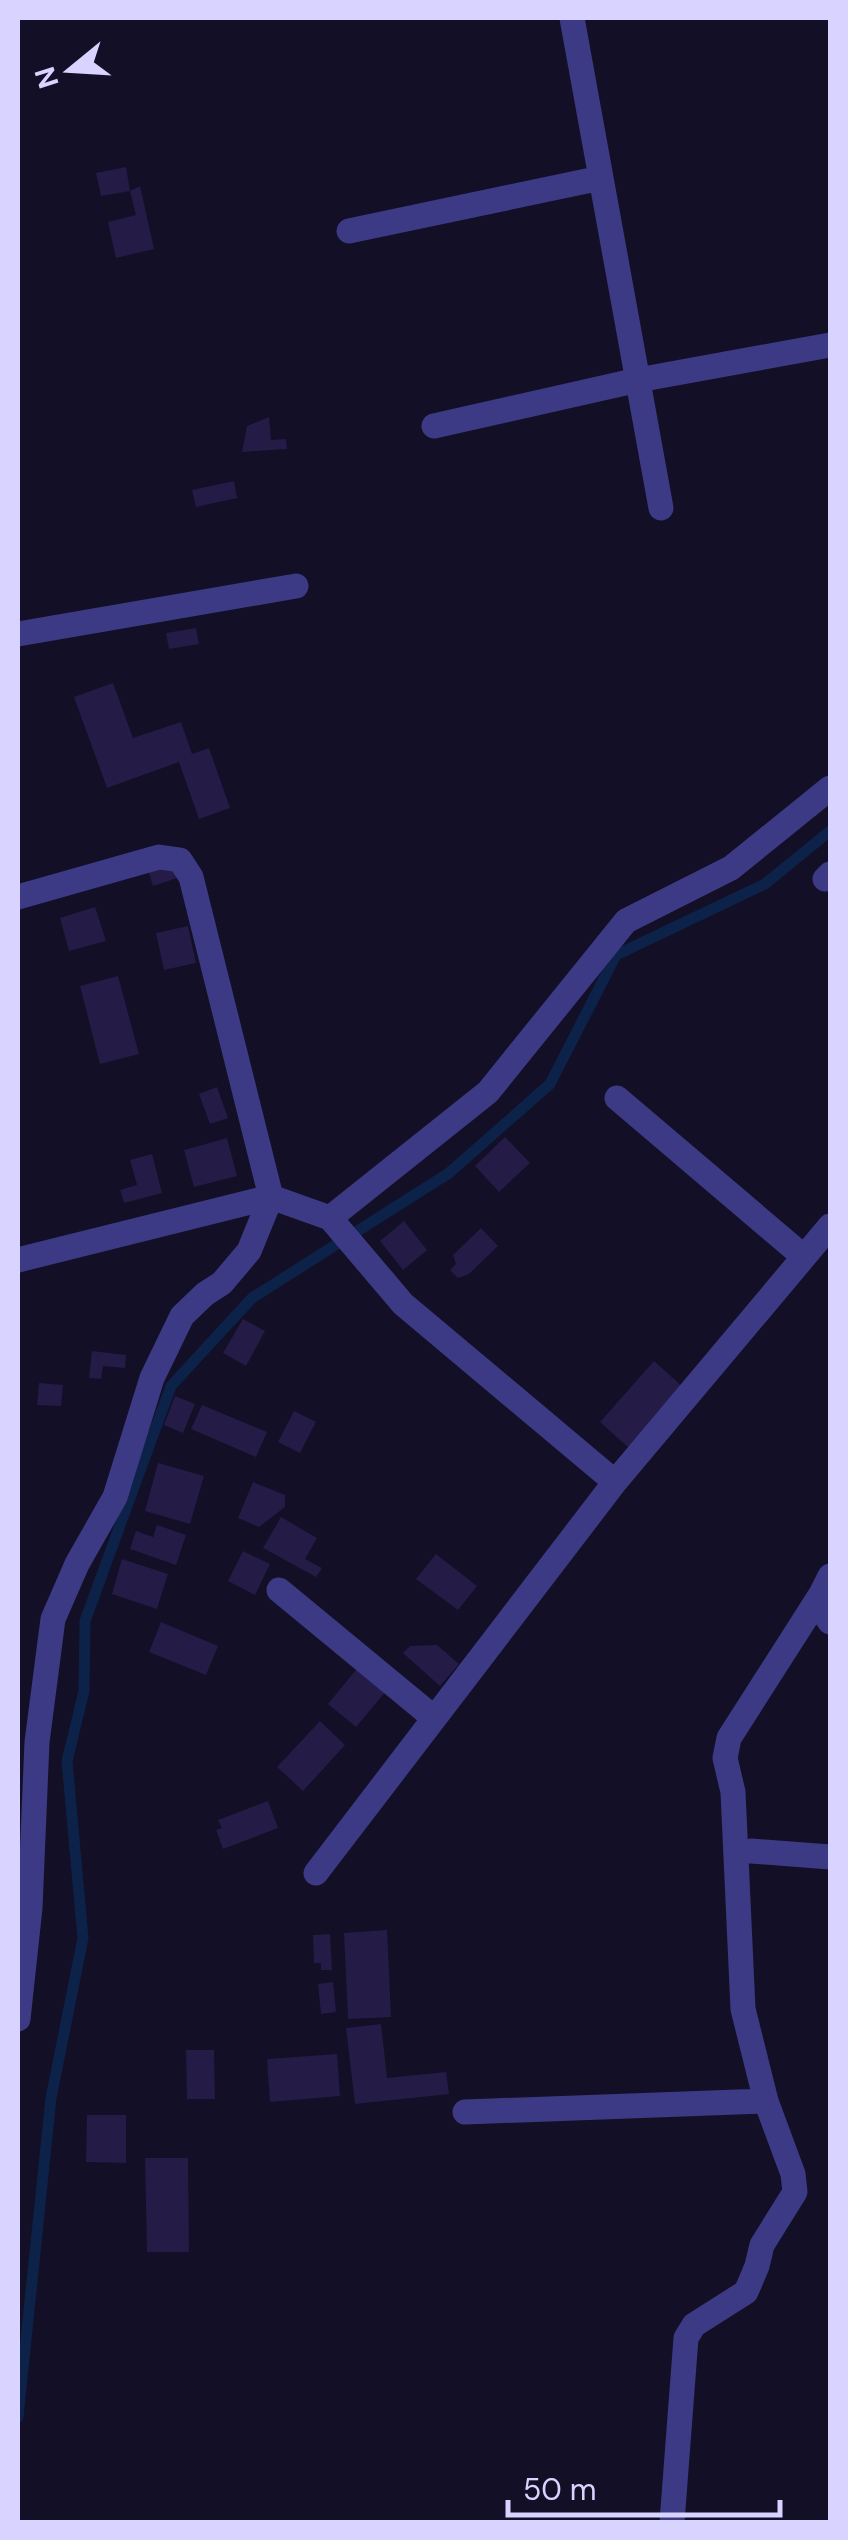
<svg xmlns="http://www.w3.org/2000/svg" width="848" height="2540" viewBox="0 0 848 2540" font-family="'DM Sans',sans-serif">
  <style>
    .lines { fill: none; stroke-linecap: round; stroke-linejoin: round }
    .stream { stroke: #0c2248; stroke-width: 11 }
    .building { fill: #241b47 }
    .minor { stroke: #3d3a85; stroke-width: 25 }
  </style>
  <rect width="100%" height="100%" fill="#130f26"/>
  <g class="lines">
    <path class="stream" d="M18,2417l33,-319 32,-160 -16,-177 17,-70 1,-70 86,-235 81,-88 197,-125 101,-89 66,-129 149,-71 65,-53"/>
  </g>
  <path class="building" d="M126,167l4,24 -29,5 -5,-23z
    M140,186l14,63 -38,9 -8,-36 28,-7 -6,-24z
    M269,417l2,23 15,-1 1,10 -45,3 5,-26z
    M234,481l3,17 -41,9 -4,-17z
    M196,628l3,16 -30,5 -3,-16z
    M113,683l20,55 48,-16 11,32 17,-6 21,60 -31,11 -20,-57 -72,26 -33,-91z
    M172,862l5,16 -24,8 -5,-16z
    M95,907l11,34 -37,10 -9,-33z
    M188,926l8,37 -32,7 -8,-37z
    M118,976l21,78 -39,10 -20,-78z
    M217,1087l11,31 -18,6 -11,-30z
    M505,1137l25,26 -31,29 -24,-26z
    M227,1138l10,38 -43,11 -10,-37z
    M152,1154l10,39 -38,10 -4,-13 17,-5 -7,-25z
    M404,1221l23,29 -24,20 -23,-29z
    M481,1228l17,18 -29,28 -11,4 -8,-8 6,-6 -3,-9z
    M243,1319l22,12 -19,35 -23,-13z
    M92,1351l34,4 -1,13 -22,-2 -2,13 -12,-1z
    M654,1361l30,27 -54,61 -30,-27z
    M39,1383l24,2 -2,21 -24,-1z
    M175,1396l20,8 -12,29 -19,-8z
    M202,1405l65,27 -11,25 -65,-28z
    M294,1411l22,11 -16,31 -22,-11z
    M158,1463l46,13 -14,48 -45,-13z
    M253,1482l32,13v12l-26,20 -21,-9z
    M281,1517l36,21 -12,21 17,9 -6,9 -53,-29z
    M157,1525l29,10 -10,30 -46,-16 6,-18 17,6z
    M243,1551l27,13 -15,31 -27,-14z
    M436,1554l41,32 -19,24 -42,-31z
    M122,1559l46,15 -11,35 -45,-15z
    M161,1622l57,24 -12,29 -57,-23z
    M437,1645l22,19 -19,22 -37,-33 7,-7z
    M359,1666l28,24 -31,37 -28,-23z
    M320,1721l25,24 -42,46 -26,-24z
    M268,1801l10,27 -55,21 -7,-19 6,-2 -4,-8z
    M387,1930l4,87 -43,2 -4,-86z
    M330,1934l2,36h-11v-7h-7l-1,-28z
    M333,1982l3,30 -15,2 -3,-30z
    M381,2024l6,54 59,-6 3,22 -94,10 -9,-76z
    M186,2050h28l1,49h-28z
    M337,2054l3,42 -70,6 -3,-43z
    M87,2115h39v48l-40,-1z
    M145,2158h43l1,94h-42z"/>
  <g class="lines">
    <path class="minor" d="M572,18l89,490
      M349,231l252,-53
      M434,426l204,-46 192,-35
      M18,634l278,-48
      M825,879l5,-5
      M18,897l141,-40 21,3 11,17 80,320 -22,54 -27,32 -17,11 -23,22 -30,62 -37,119 -38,67 -24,55 -16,123 -7,166 -12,111
      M617,1098l187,159
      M330,1218l158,-126 138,-171 105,-53 99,-80
      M18,1260l253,-63 59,21 73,86 212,178
      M830,1576l-9,18 -1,14 10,14
      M279,1590l155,128
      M751,1851l79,6
      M316,1873l299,-391 215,-256
      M465,2112l301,-11
      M672,2522l14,-184 8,-13 52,-33 11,-26 5,-21 33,-53 -2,-18 -27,-73 -23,-92 -10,-217 -8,-34 4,-20 92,-144"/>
  </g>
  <rect width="848" height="2540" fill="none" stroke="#d9d4ff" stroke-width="40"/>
  <g transform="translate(70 70) rotate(252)" stroke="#130f26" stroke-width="8" paint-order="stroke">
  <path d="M0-8L18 38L0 25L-18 38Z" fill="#d9d4ff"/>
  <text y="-15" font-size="28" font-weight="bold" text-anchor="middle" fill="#d9d4ff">N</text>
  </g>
  <path d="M508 2500v15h272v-15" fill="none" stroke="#d9d4ff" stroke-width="5"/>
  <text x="523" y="2500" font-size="30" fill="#d9d4ff" stroke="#130f26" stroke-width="8" paint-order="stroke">50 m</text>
</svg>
